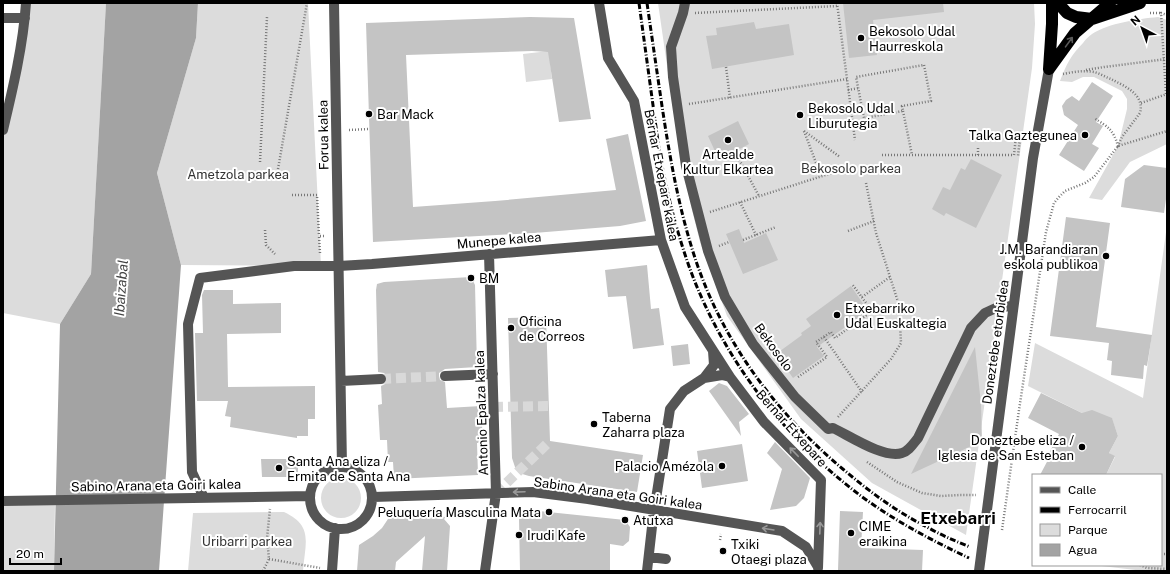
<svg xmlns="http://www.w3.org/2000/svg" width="1170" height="574" viewBox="0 0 1170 574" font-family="'Public Sans',sans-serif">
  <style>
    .green { fill: #dcdcdc }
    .water { fill: #a3a3a3 }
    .building { fill: #c4c4c4 }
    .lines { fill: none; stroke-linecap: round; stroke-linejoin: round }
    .minor-tunnel { stroke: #d9d9d9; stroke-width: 10; stroke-dasharray: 10 5; stroke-linecap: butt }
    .path { stroke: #777; stroke-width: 2.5; stroke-dasharray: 1 2; stroke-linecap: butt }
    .minor { stroke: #555; stroke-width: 10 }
    .highway { stroke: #000; stroke-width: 12 }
    .rail { stroke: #000; stroke-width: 3; stroke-dasharray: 6 2 1 2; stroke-linecap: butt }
    .oneway { stroke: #595959 }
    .oneway2 { stroke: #999 }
    .poi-dot { fill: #000; stroke: #fff; stroke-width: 1.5 }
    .labels { text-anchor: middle; stroke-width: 4; stroke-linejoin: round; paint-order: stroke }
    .poi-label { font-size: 13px; fill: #000; stroke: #fff; text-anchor: start }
    .street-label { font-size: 13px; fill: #000; stroke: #fff }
    .park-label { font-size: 13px; fill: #333; stroke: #fff }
    .water-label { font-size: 14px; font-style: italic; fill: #444; stroke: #fff }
    .district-label { font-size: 17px; font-weight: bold; fill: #000; stroke: #fff }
  </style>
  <rect width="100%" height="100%" fill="#fff"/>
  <path class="green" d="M25,3h81l-15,271 -31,50 -57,-11v-183z
    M198,3h110l13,263 -140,-1 -24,-92 39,-135z
    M658,3h376l1,21 -3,44 -66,467 -94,-52 -71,-64 -74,-103 -27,-74 -9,-36 -13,-64z
    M1158,17l9,3v124l-37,18 -28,38 -13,-2 29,-52 9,-37v-10l-5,-8 -28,-14h-11l-11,5 -12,-1c6,-16 11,-26 23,-38 2,-3 5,-6 9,-9 17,-11 46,-15 66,-17z
    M549,51l3,28 -26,3 -3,-28z
    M1167,225v346h-23l-51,-6h68v-90h-55l9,-18 -6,-4 9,-17 -6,-17 -30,-6 -54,-27 7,-43 108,55z
    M321 498a20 20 0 1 1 40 0a20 20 0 1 1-40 0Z
    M3,501l52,2 -1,68h-51z
    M284,512c30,14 21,31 19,59h-115l5,-58z"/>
  <path class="water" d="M106,3h92l-2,35 -39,135 24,92 -22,306h-105l6,-247 31,-50z"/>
  <path class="building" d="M843,3h100l1,9 -71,8 4,35 -28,3z
    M530,17l44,1 17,101 -32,3 -11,-70 -16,-1 -126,4 7,152 82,-6 121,-11 -10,-51 22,-5 18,87 -26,5 -86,7 -161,9 -7,-219z
    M754,22l2,7 33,-5 5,31 -82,14 -6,-33 11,-1 -1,-7z
    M1092,82l21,14 -17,26 7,4 -11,18 7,4 -15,23 -25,-16 19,-30 -14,-10 -2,-9 4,-6 6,-4 7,5z
    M738,121l11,23 -30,16 -11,-24z
    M971,159l31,16 -26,53 -30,-15 -2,3 -12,-7 11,-22 7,3 11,-22 4,2z
    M1144,165l23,3v24l-3,21 -43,-6 4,-28z
    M1066,217l44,6 -14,104 56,8 -5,31 -3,-1 -1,14 -32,-4 1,-14 -5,-1 2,-17 -59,-7z
    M739,229l5,14 22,-10 12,27 -35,14 -17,-40z
    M647,265l4,44 8,-1 5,37 -31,4 -7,-53 -18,1 -3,-27z
    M471,277l4,8 2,82 -32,2 -6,4v3l1,4 5,2 2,26 34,-2 2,37h-6l1,32 -84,4 -1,-17h-5l-1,-22h-7l-2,-35 4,-1 -1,-18 4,-2 2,-5v-3l-3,-3 -6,-1 -2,-82 1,-6 7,-2z
    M851,286l17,25 -51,36 7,9 -31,22 -17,-24 26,-19 -1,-2 10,-7 -5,-7z
    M204,290h29v14l48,-1v30l-54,1 1,53 87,-1v33h-7v17h-11v2l-67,-11 1,-10 -6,-1 3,-15h-31l-2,-68h8l-1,-38z
    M546,317l4,124 93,14 -6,37 -108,-16 -10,-3 -4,-6 -3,-9 -4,-140z
    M688,344l2,20 -17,2 -2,-20z
    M975,347l6,57 1,37 -71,33z
    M719,383l8,3 22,28 -10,8 2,14 -32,-45z
    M1041,393l41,20 10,-3 20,8 6,18 -9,17 6,3 -9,19h-66l9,-17 -2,-1 12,-23 -31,-16z
    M775,442l35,36 -6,20 -8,8 -26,4 12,-41 -15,-16z
    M742,444l6,37 -46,7 -5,-37z
    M261,459h37v18h-36z
    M529,510l96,10 5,7 -1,14 -6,5 -13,-2v27h-90l-1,-53z
    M840,511l23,1 -2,36 62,2 -1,21h-53l-31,-1z
    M406,513l40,4 -2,2 6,7 -3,45h-25l3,-35 -29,26 -1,9h-38l2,-26 14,-9 9,-8 6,-9 7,-5z"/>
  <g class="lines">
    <path class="minor-tunnel" d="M381,379l64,-3
      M493,407l56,-1
      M496,493l54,-52"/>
    <path class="path" d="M837,3l18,137
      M695,13l142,-7
      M1150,13h11
      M924,65l7,36 -29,5 1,5 -39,7 -8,-41z
      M726,67l4,31
      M1086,70l18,-3 63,-8
      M1063,74c10,-2 20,-4 31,-2 5,1 11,5 17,7 13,7 34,15 29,34l-18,24 -4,9c-5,-17 -10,-19 -24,-28
      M848,90l11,-2
      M1166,94l-5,-81 6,2
      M1141,103l26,-9
      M689,104l158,-25
      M903,111l9,44
      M349,130l20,-1
      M804,131l17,45
      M804,131l36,26
      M1016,136l4,2 -2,18
      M735,152l24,44
      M882,155h132l2,-19
      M978,155v-7
      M260,162l7,-145
      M278,169l29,-166
      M292,195h25l2,41
      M740,202l17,35
      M710,212l131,-42
      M265,230l1,15 9,9
      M848,231l26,-10
      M743,240l33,-13
      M719,246l10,-4
      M320,253l-1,-17h6
      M862,297l28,-20
      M824,337l38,55
      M798,377l29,-20 -11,-15 15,-10 4,6 37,-27 -20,-27
      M838,417l53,-58 10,-16 -2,-38 -23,-72 -10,-50
      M867,462l30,20 25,11 19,3 19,-1h16
      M1166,509h1
      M1002,530l17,-120 27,-178 8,-29 5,-6 6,-6 20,-8 9,-6 24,-31 49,-15
      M720,540l1,-6
      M1161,554h6
      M269,559l51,9
      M1140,565l7,3 20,1
      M263,571l6,-12 -2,-21 3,-29"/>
    <path class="minor" d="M334,3l8,463
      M599,3l9,55 26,43 27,139 24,67 45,70
      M685,3l-2,10 -12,34 2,30 13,89 22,85 17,46 28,47 42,53 33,32 5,-1c17,8 51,31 69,25 7,-2 11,-9 16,-15l53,-110 14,-15 13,-6 15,-1
      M3,18h22
      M3,130c10,-42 20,-84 23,-127
      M445,376l48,-2
      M704,378l18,-3 8,2 34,45 57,58 -3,88
      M341,381l40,-2
      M310 498a31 31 0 1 1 62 0a31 31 0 1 1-62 0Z
      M373,497l160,-5 55,7 194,32 24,16 12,20
      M204,498l-12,-26 -4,-148 12,-46 94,-12h45l33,-2 289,-24
      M3,501l307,-5
      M649,557l17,2
      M332,571l3,-43
      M485,571l11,-78 -7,-239
      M647,571l6,-53 17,-109 14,-18 20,-13 10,-13 -1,-14
      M979,571l54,-413 16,-89"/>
    <path class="highway" d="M1058,3l9,10 9,4 16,2 48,-16
      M1049,69l26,-36 35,-30
      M1049,69l3,-45v-21"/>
    <path class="rail" d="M639,3l20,146c7,41 17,81 31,120 33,90 95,170 171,227 34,25 70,44 108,62
      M647,3c5,35 10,69 15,103 8,53 17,104 34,155 28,83 81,153 148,209 26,22 53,42 83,57 14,8 28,14 43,20"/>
  </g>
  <defs><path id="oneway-shaft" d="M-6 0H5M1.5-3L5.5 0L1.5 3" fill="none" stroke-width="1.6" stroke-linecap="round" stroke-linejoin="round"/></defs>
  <use class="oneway" href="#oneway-shaft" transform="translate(1069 42) rotate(-54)"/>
  <g class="oneway2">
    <use href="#oneway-shaft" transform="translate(794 452) rotate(-134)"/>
    <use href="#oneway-shaft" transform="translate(519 492) rotate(178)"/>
    <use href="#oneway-shaft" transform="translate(820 528) rotate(-88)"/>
    <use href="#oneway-shaft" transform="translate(768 529) rotate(-171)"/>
  </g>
  <g class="poi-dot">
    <circle cx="861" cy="38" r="4"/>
    <circle cx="369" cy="114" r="4"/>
    <circle cx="800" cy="115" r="4"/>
    <circle cx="1085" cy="135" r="4"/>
    <circle cx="728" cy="140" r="4"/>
    <circle cx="1106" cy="256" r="4"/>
    <circle cx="471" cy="278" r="4"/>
    <circle cx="837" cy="315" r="4"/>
    <circle cx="511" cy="328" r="4"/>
    <circle cx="594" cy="424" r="4"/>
    <circle cx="1082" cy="447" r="4"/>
    <circle cx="722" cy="466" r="4"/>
    <circle cx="279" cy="468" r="4"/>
    <circle cx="549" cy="512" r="4"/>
    <circle cx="625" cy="520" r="4"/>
    <circle cx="851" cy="533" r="4"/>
    <circle cx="519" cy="535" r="4"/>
    <circle cx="723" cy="551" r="4"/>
  </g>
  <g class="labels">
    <g class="poi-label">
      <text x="869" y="36">Bekosolo Udal<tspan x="869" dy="15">Haurreskola</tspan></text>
      <text x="808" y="113">Bekosolo Udal<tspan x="808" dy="15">Liburutegia</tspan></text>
      <text x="377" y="119">Bar Mack</text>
      <text x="1077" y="140" text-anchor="end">Talka Gaztegunea</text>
      <text x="728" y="159" text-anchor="middle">Artealde<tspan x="728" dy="15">Kultur Elkartea</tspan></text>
      <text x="1098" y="254" text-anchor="end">J.M. Barandiaran<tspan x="1098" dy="15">eskola publikoa</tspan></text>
      <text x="479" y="283">BM</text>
      <text x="845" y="313">Etxebarriko<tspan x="845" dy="15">Udal Euskaltegia</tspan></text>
      <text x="519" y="326">Oficina<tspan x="519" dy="15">de Correos</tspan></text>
      <text x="602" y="422">Taberna<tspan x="602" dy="15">Zaharra plaza</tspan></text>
      <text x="1074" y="445" text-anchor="end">Doneztebe eliza /<tspan x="1074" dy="15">Iglesia de San Esteban</tspan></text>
      <text x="287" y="466">Santa Ana eliza /<tspan x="287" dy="15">Ermita de Santa Ana</tspan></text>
      <text x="714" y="471" text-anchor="end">Palacio Amézola</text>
      <text x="541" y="517" text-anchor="end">Peluquería Masculina Mata</text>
      <text x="633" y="525">Atutxa</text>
      <text x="859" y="531">CIME<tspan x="859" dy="15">eraikina</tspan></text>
      <text x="527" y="540">Irudi Kafe</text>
      <text x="731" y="549">Txiki<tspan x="731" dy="15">Otaegi plaza</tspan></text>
    </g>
    <g class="street-label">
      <text transform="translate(323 135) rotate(-91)" y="5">Forua kalea</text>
      <text transform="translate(662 175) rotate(79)" y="5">Bernar Etxepare kalea</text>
      <text transform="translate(499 240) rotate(-5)" y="5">Munepe kalea</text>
      <text transform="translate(995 342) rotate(-82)" y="5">Doneztebe etorbidea</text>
      <text transform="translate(774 347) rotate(54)" y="5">Bekosolo</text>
      <text transform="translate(481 413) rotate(-92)" y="5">Antonio Epalza kalea</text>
      <text transform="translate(792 428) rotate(48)" y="5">Bernar Etxepare</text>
      <text transform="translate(156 485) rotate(-1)" y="5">Sabino Arana eta Goiri kalea</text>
      <text transform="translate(618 493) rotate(8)" y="5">Sabino Arana eta Goiri kalea</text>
    </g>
    <g class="park-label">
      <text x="851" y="173">Bekosolo parkea</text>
      <text x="238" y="179">Ametzola parkea</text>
      <text x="247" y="546">Uribarri parkea</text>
    </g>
    <g class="water-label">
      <text transform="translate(121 288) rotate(-86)" y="5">Ibaizabal</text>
    </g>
    <g class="district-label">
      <text x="958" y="524">Etxebarri</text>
    </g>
  </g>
  <rect width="1170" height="574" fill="none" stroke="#000000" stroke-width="8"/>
  <rect x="1032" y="474" width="130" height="92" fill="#ffffff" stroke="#999999"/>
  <rect x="1040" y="487" width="20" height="6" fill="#555555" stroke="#999999"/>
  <text x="1068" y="494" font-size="12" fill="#000000">Calle</text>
  <rect x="1040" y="507" width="20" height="6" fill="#000000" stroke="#999999"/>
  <text x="1068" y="514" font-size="12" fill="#000000">Ferrocarril</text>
  <rect x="1040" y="524" width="20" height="12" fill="#dcdcdc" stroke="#999999"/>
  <text x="1068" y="534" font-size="12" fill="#000000">Parque</text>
  <rect x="1040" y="544" width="20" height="12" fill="#a3a3a3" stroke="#999999"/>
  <text x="1068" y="554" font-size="12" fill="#000000">Agua</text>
  <g transform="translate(1142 28) rotate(319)" stroke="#ffffff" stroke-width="3" paint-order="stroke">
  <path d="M0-3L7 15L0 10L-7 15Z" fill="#000000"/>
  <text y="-6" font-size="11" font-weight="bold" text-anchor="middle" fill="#000000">N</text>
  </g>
  <path d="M10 558v6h51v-6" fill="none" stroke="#000000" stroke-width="2"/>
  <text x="16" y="558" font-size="12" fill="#000000" stroke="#ffffff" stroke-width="3" paint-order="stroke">20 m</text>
</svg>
